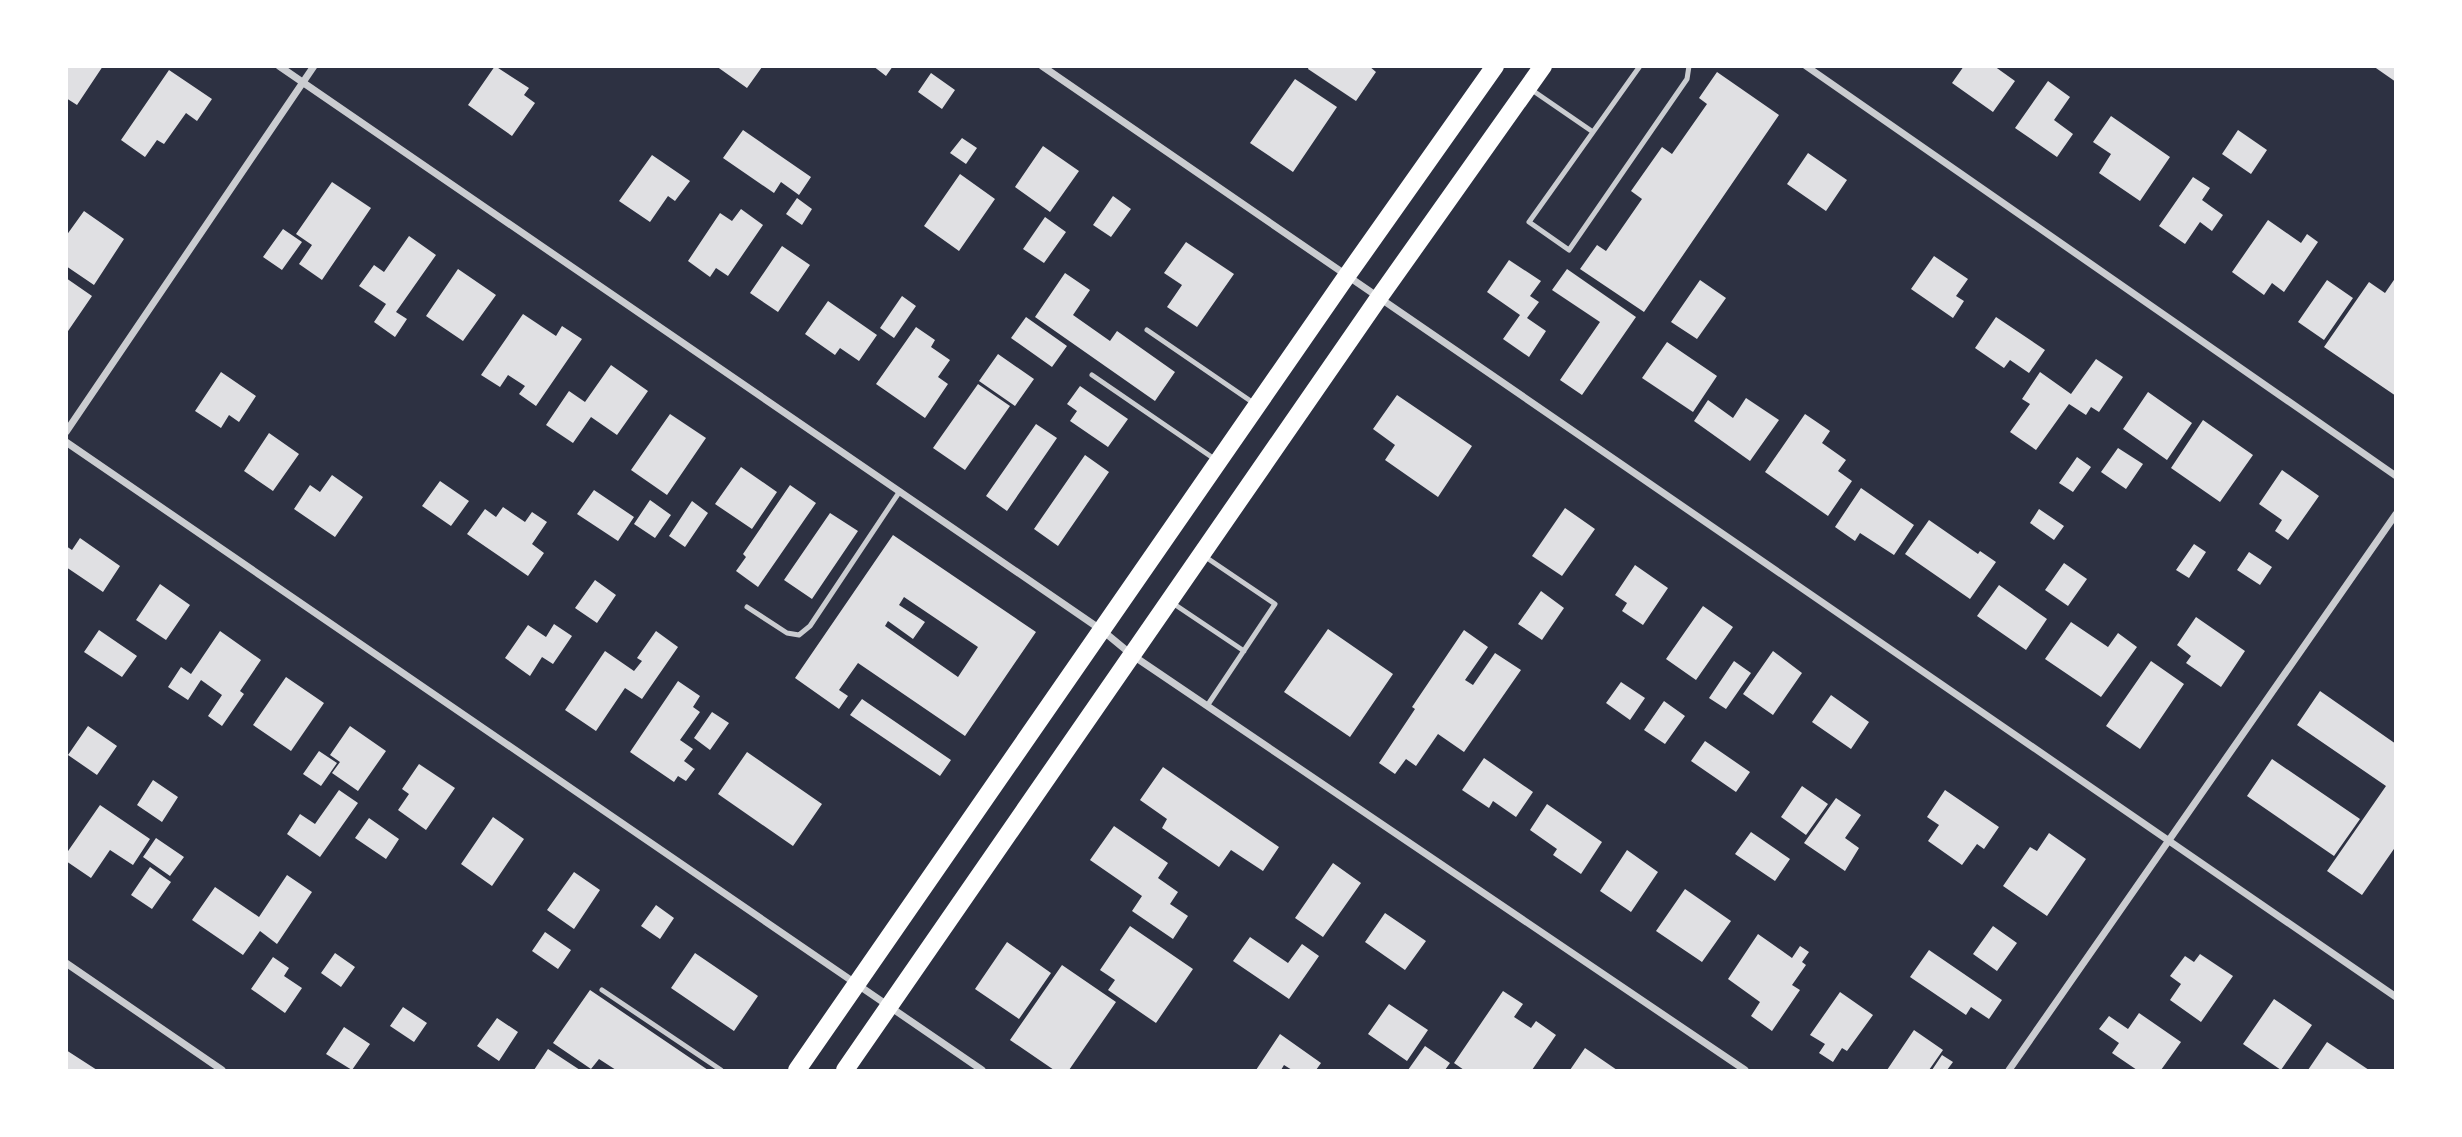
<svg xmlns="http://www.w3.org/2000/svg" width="2462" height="1137" viewBox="0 0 2462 1137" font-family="Jost,sans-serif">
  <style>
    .building { fill: #e0e0e3; fill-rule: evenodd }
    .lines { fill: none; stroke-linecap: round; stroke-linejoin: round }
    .service { stroke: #caccd0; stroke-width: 5 }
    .minor { stroke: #caccd0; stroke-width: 7 }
    .primary { stroke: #fff; stroke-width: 18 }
  </style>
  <rect width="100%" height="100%" fill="#2d3142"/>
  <path class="building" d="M66,66h37l-26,39 -11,-7z
    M495,66l34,22 -5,7 11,8 -23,33 -44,-31z
    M716,66h45l1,1 -15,21z
    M873,66h20l-7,10z
    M1309,66h60l7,6 -20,29 -48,-32z
    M1964,66h30l21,15 -22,31 -41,-29z
    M2373,66h23v16z
    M169,70l43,29 -15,22 -11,-8 -22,31 -7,-4 -12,17 -24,-17z
    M1717,72l62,43 -135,197 -64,-43 17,-24 9,6 36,-52 -11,-8 31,-44 10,7 35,-50 -8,-6z
    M931,73l24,17 -13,19 -24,-17z
    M1295,79l42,28 -44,65 -43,-29z
    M2048,81l22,16 -16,23 19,14 -16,23 -42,-29z
    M2111,116l59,41 -30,44 -41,-28 12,-19 -18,-12z
    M743,130l68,47 -12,18 -18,-13 -7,11 -51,-35z
    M2238,130l29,20 -16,24 -29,-20z
    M962,138l15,10 -11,16 -16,-11z
    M1043,146l36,25 -29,41 -35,-25z
    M1808,153l39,27 -21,31 -39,-27z
    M652,155l38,26 -15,20 -7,-5 -18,26 -31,-21z
    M960,174l35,25 -36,52 -35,-25z
    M2193,177l17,11 -8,12 21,15 -11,16 -12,-9 -15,22 -26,-18z
    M332,182l39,26 -49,72 -23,-16 13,-19 -16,-11z
    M1113,196l18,13 -20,28 -18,-12z
    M797,198l15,11 -10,16 -16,-11z
    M741,209l22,16 -35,51 -12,-8 -6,9 -22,-16 32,-48 12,8z
    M84,211l40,28 -30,46 -28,-19v-30z
    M1045,217l21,15 -22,31 -21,-14z
    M2268,220l33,23 6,-9 11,8 -34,50 -12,-9 -8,12 -32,-23z
    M283,229l19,13 -20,28 -19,-13z
    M409,236l27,19 -40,57 11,7 -12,18 -21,-15 12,-18 -27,-18 15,-21 10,7z
    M1186,242l48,32 -37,53 -30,-20 15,-22 -18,-12z
    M782,246l28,19 -32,47 -28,-19z
    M1934,256l34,23 -12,17 8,5 -11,17 -42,-29z
    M1509,260l32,21 -11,15 9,6 -12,16 19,13 -17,26 -26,-18 17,-24 -33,-23z
    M458,269l38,26 -33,46 -37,-25z
    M1567,269l69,48 -54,78 -22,-15 40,-58 -48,-32z
    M1065,273l25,17 -17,25 37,26 7,-10 58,41 -20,29 -120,-84z
    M2396,277v119l-72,-49 45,-65 16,11z
    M66,278l26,18 -26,38z
    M1700,280l26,18 -29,41 -26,-17z
    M2327,280l26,18 -29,42 -26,-18z
    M902,296l14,10 -22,32 -14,-10z
    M828,301l49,34 -18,26 -19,-13 -5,7 -30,-21z
    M523,314l33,22 6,-10 20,13 -46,67 -17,-12 6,-8 -17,-11 -8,12 -19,-12z
    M1026,317l41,29 -15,21 -41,-29z
    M1996,317l49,33 -16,23 -19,-13 -6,8 -29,-20z
    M916,327l19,13 -4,7 19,13 -12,17 10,7 -23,34 -49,-34z
    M1667,342l50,34 -24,36 -51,-34z
    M998,354l36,25 -19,27 -36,-25z
    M2096,359l27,18 -24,35 -8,-5 -5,8 -17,-11 -33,46 -26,-18 20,-28 -8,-5 18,-27 31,22z
    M611,365l37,26 -31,44 -26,-18 -18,26 -27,-18 23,-34 16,11z
    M221,372l35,24 -17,26 -10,-7 -8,13 -26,-17z
    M978,384l32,22 -45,64 -32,-22z
    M1080,386l48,33 -20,28 -38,-26 7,-10 -10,-7z
    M2148,392l44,31 -25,37 -44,-31z
    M1397,395l75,51 -34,51 -53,-37 10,-15 -22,-16z
    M1746,398l33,22 -29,41 -56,-40 14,-21 25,18z
    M670,414l36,24 -39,57 -36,-25z
    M1805,414l25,17 -8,12 24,17 -8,11 14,10 -24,35 -63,-44z
    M2203,420l50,35 -33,47 -49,-34z
    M1036,424l21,14 -50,73 -21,-15z
    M269,433l30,21 -26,37 -29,-20z
    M2118,448l25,16 -17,25 -25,-17z
    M1085,455l24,17 -51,74 -24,-17z
    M2077,457l14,10 -18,25 -14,-9z
    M741,467l36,25 -25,37 -37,-25z
    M2282,470l37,26 -31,44 -13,-9 7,-11 -23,-16z
    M332,475l31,22 -28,40 -41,-28 16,-24 10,7z
    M440,481l29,20 -18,25 -29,-20z
    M790,485l26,18 -58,84 -22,-16 10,-14 -3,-3z
    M1861,488l53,37 -20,30 -34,-22 -5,8 -20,-14z
    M594,490l40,27 -16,24 -41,-27z
    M650,500l21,15 -16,23 -21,-14z
    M692,501l16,12 -23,34 -16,-11z
    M503,507l22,15 7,-10 15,10 -15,22 12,9 -16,23 -61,-42 18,-25 11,8z
    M1565,508l30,21 -33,47 -30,-20z
    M2039,509l25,17 -10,14 -24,-17z
    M830,513l28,18 -46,68 -28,-19z
    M1929,520l49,34 2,-3 16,11 -26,37 -65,-45z
    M893,535l143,97 -71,104 -107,-73 -19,27 9,6 -9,13 -44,-31zM904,597l74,50 -20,30 -73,-51 3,-5 25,18 12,-17 -26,-17z
    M80,538l40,28 -17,26 -37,-25v-21l6,4z
    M2194,544l12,8 -17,26 -13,-8z
    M2249,552l23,15 -12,18 -23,-15z
    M2064,563l23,16 -19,27 -23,-16z
    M1635,565l33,23 -25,37 -21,-14 5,-8 -12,-8z
    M595,580l21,15 -19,28 -22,-15z
    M160,584l30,21 -24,35 -30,-20z
    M1999,585l48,34 -21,31 -49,-34z
    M1541,591l23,17 -22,32 -24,-16z
    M1703,606l30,21 -37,53 -30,-21z
    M2196,617l49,34 -24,36 -35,-24 5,-7 -14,-11z
    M2071,622l37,25 10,-14 19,14 -36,50 -56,-38z
    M554,624l18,12 -19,28 -11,-7 -12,19 -25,-18 23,-33 18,12z
    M1328,629l65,45 -43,63 -66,-45z
    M99,630l38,26 -15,21 -38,-25z
    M1464,630l24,17 -23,33 8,5 22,-32 26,17 -57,82 -26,-18 -22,32 -10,-7 -11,15 -16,-11 36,-54 -3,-2z
    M220,631l41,29 -21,31 4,3 -22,32 -14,-10 14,-21 -21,-15 -13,20 -20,-13 13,-20 10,7z
    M656,631l22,16 -36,52 -17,-11 -29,43 -31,-21 40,-59 29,20 8,-10 -5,-3z
    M1773,651l29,22 -29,42 -30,-21z
    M1734,661l17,12 -25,36 -17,-11z
    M2151,661l33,23 -44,65 -34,-23z
    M286,677l38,26 -33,48 -38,-26z
    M678,681l22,15 -7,11 7,5 -20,28 13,9 -9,12 11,8 -9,12 -8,-5 -4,6 -44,-30z
    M1621,682l24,16 -15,22 -24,-17z
    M2320,691l76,53v102l-34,49 -35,-24 59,-85 -89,-61z
    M1831,695l38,27 -18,27 -39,-27z
    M862,699l89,61 -11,16 -90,-61z
    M1664,701l21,15 -20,28 -21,-14z
    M712,712l17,11 -19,27 -16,-12z
    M88,726l29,20 -20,29 -29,-20z
    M350,726l36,25 -28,40 -26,-18 8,-11 -10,-7z
    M1705,741l45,31 -14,20 -45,-31z
    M319,751l18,12 -16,23 -18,-12z
    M747,752l75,52 -29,42 -75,-52z
    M1484,758l49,34 -17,25 -23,-16 -4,7 -27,-18z
    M2272,759l88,60 -26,37 -87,-60z
    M419,764l36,24 -29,42 -28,-20 11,-16 -7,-5z
    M1163,767l116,80 -16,24 -32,-21 -12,17 -57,-39 5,-9 -27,-19z
    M153,780l25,17 -16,25 -25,-17z
    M1802,786l26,18 -22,31 -25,-18z
    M339,790l19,13 -38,54 -33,-23 13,-20 15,10z
    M1945,790l54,37 -15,22 -7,-5 -15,21 -34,-24 11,-16 -12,-8z
    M1836,798l25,17 -16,23 14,10 -14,23 -41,-28z
    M1547,804l55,38 -21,32 -28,-19 4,-6 -27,-19z
    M100,805l50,34 -17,26 -23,-15 -19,28 -25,-17v-7z
    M493,817l31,22 -32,47 -31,-22z
    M369,818l30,21 -13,20 -31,-21z
    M1114,826l54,37 -10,15 20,14 -8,12 18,12 -15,23 -41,-28 10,-15 -52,-36z
    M1751,832l39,27 -15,22 -40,-27z
    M2049,833l37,26 -39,57 -44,-30 27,-39 7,4z
    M156,838l28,19 -14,19 -27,-19z
    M1627,850l31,22 -27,40 -31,-21z
    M1333,863l28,20 -38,54 -28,-19z
    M150,867l21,15 -19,27 -21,-14z
    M574,872l26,18 -26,39 -27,-19z
    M287,875l25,17 -35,52 -17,-13 -17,24 -51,-35 23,-33 44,30z
    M1685,889l46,32 -29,41 -46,-31z
    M656,905l18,13 -14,21 -19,-13z
    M1385,913l41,28 -21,29 -40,-28z
    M1130,926l63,43 -37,54 -48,-33 7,-10 -15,-10z
    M1993,926l24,17 -20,28 -24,-17z
    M545,932l26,18 -13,19 -26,-18z
    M1758,934l34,24 8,-12 9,6 -7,10 4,3 -14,20 8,5 -28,41 -21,-15 9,-14 -32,-23z
    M1250,937l38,26 14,-19 17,12 -30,43 -56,-38z
    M1007,942l44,31 -32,46 -44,-30z
    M1929,950l73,50 -13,19 -18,-12 -5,8 -56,-38z
    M335,953l20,14 -14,20 -20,-14z
    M695,953l63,43 -24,35 -63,-43z
    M2200,954l33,22 -32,46 -31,-22 11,-16 -11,-8 15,-20 9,6z
    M273,957l16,11 -5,8 18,12 -17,25 -34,-24z
    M1062,965l54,37 -47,68h-15l-44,-30z
    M590,990l118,80h-92l-17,-11 -8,10 -38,-26z
    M1503,991l20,13 -9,13 17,11 5,-7 20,14 -24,35h-68l-10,-7z
    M1840,992l33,23 -26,36 -5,-3 -9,14 -14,-9 6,-9 -15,-9z
    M2274,999l38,26 -31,45 -38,-26z
    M1389,1004l39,26 -21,31 -39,-27z
    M403,1007l24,16 -13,19 -24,-16z
    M2139,1013l42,29 -20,28h-24l-25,-17 7,-10 -20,-14 10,-13 19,13z
    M497,1018l21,14 -19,29 -22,-15z
    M344,1027l26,17 -18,26 -26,-16z
    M1914,1030l29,20 -14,20h-42z
    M1280,1034l41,29 -5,7h-24l-8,-5 -3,5h-25z
    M2327,1042l42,28h-61z
    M1425,1046l25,17 -5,7h-37z
    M1585,1048l32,22h-47z
    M548,1049l32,21h-46z
    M66,1050l31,20h-31z
    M1942,1055l11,7 -6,8h-15z"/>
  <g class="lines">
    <path class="service" d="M1640,66l-111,156 40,28 118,-171 2,-13
      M1529,88l64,44
      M1147,330l108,74
      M1092,375l124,85
      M1204,556l71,48 -68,102
      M1171,602l73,49
      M747,607l40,26 12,2 11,-9 90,-135
      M602,990l119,80"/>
    <path class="minor" d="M279,66l824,565 29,24 613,415
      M1042,66c450,312 905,618 1354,931
      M1806,66l590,410
      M66,432l248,-366
      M66,442l916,628
      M66,963l156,107
      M2009,1070l387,-556"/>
    <path class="primary" d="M797,1070l549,-793 149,-211
      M845,1070l533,-771 165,-233"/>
  </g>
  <rect width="2462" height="1137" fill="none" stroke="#ffffff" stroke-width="136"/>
</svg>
